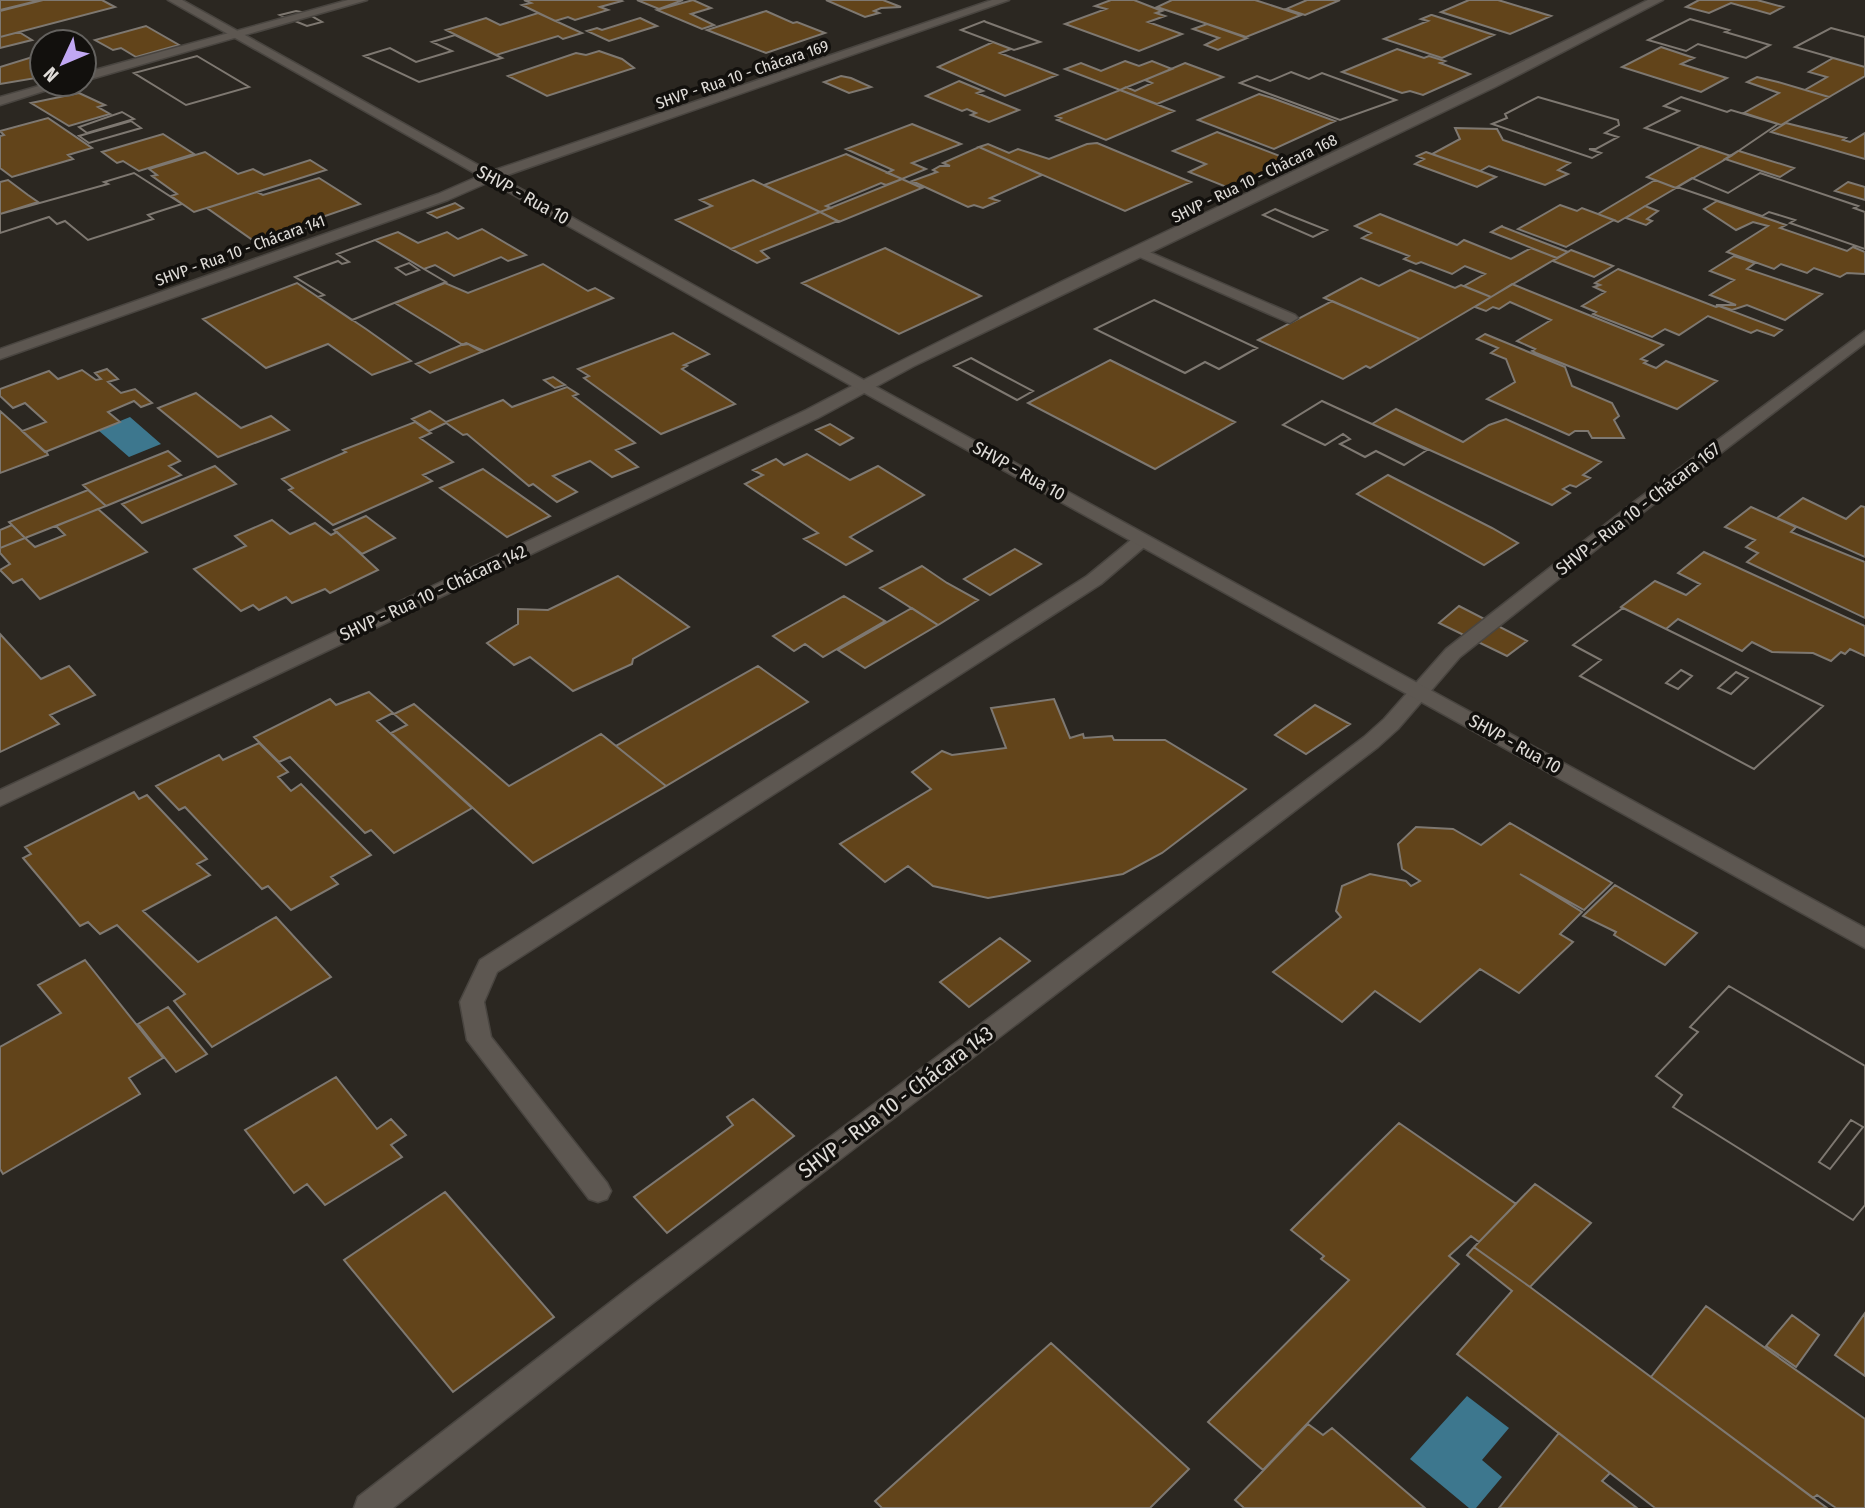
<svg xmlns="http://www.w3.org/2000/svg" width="1865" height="1508" viewBox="0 0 1865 1508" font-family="'Fira Sans Condensed',sans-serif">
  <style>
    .water { fill: #3d778e }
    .building { fill: #62441a; stroke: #7e7871; stroke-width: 2; fill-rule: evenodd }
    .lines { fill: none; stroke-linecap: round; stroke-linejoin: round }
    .lane-casing { stroke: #494540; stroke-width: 3 }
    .street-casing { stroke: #494540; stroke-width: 3 }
    .secondary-casing { stroke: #494540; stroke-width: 3 }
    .lane { fill: #5d5751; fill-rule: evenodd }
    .street { fill: #5d5751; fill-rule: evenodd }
    .secondary { fill: #5d5751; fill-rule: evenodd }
    .labels { text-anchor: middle; stroke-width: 7; stroke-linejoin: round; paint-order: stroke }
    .far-street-label { font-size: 16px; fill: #e0ddd9; stroke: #12100d }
    .street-label { font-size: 18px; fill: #e0ddd9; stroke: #12100d }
    .near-street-label { font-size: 21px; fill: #e0ddd9; stroke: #12100d }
  </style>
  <rect width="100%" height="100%" fill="#2b2721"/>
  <path class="water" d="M130,417l31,27 -32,13 -31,-27z
    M1467,1396l42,32 -27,32 20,17 -26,31h-7l-59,-49z"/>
  <path class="building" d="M0,0h41l-41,10z
    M43,0h59l13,7 -115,30v-26z
    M524,0h96l2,1 -22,6 8,3 -33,10 -7,-3 -13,4 -33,-16 9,-2z
    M637,0h46l-24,9z
    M693,0l18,8 -20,6 23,11 -12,4 -45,-19z
    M826,0h57l18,7 -20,1 -7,3 5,2 -14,4z
    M1111,0h23l28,11 -6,2 9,3 -17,6 34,12 -43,17 -74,-27 41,-15 -11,-3z
    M1172,0h83l46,15 -55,22 -89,-30z
    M1307,0h33l-35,15 -19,-6z
    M1469,0h29l53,16 -41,18 -69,-22z
    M1699,0h58l26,7 -13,7 -39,-11 -22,10 -23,-6z
    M296,11l10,2 16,9 -15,4 -27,-11z
    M296,11l10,2 16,9 -15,4 -27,-11z
    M766,11l27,12 4,-1 28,11 -59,20 -59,-23z
    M538,13l44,20 -19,6 -5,-3 -62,19 -50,-25 40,-12 14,7z
    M1431,15h1l62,20 -52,23 -58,-19 44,-18 -7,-2z
    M640,18l17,8 -48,15 -22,-10 10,-3 5,2z
    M1690,19l39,11 -4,2 45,13 -24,13 -48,-14 -12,7 -38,-11z
    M1690,19l39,11 -4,2 45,13 -24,13 -48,-14 -12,7 -38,-11z
    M984,21l2,1 54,20 -26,8 -53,-20z
    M984,21l2,1 54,20 -26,8 -53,-20z
    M1207,24l40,14 -29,12 -13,-5 14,-7 -26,-9z
    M146,26l33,19 -43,12 -15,-9 -8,2 -18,-10z
    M1831,28l34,9v30l-70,-20z
    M1831,28l34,9v30l-70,-20z
    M19,32l13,8 -32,8v-11z
    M455,35l47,23 -83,24 -55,-26 26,-8 26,14 36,-11 -20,-9z
    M455,35l47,23 -83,24 -55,-26 26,-8 26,14 36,-11 -20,-9z
    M993,42l18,7 -11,4 57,22 -52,21 -67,-29z
    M1661,47l33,11 -13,6 46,14 -26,14 -79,-25z
    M1397,49l27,9 5,-2 16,5 -5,2 30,11 -47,21 -13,-4 -8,2 -60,-21z
    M599,51l23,8 12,9 -87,28 -39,-20 68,-23 10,2z
    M42,54v23l-42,7v-17z
    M197,56l52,31 -63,18 -52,-32z
    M197,56l52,31 -63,18 -52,-32z
    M1833,58l32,9v9l-36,21 -24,-7 22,-13 -18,-5z
    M1125,61l14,5 13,-5 20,8 -52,21 -55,-21 16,-6 20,8z
    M1185,63l38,14 -66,27 -37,-14 6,-3 9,4 17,-8 -7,-3z
    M1291,72l18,7 13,-6 74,27 -56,20 -100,-37 17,-7 13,5z
    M1291,72l18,7 13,-6 74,27 -56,20 -100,-37 17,-7 13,5z
    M841,76l10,2 20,9 -22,6 -25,-11z
    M1757,77l21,5 51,15 -48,28 -37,-12 35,-20 -32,-11z
    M959,81l24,10 -6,2 42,17 -30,12 -18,-7 5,-2 -9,-4 -5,2 -36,-15z
    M1120,90l54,21 -68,29 -49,-20 4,-2 -5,-2z
    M79,93l26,12 -7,2 12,7 -41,12 -38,-23z
    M1259,94l13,4 63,23 -61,28 -76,-29z
    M1538,97l80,23 1,5 -14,8 13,4 -22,12h-7l12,4 -9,5 -100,-34 15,-6 -2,-4z
    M1538,97l80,23 1,5 -14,8 13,4 -22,12h-7l12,4 -9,5 -100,-34 15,-6 -2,-4z
    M1681,97l46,15 4,-2 47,14 -47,32 -86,-28 34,-17 -15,-5z
    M1681,97l46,15 4,-2 47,14 -47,32 -86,-28 34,-17 -15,-5z
    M122,112l12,7 -47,14 -8,-6z
    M122,112l12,7 -47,14 -8,-6z
    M48,118l44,30 -24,7 5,4 -61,18 -12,-9v-32l4,-1 -4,-4z
    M131,121l10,7 -52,15 -10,-7z
    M131,121l10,7 -52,15 -10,-7z
    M1786,123l60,15 -3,2 7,2 15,-9v26l-94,-27z
    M912,124l49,20 -49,19 14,6 -24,10 -15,-6 6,-3 -47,-21z
    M1455,128l42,1 6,11 67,23 -12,7 10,4 -23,11 -56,-19 -9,5 -48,-17 28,-15z
    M1217,132l68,26 -14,10 3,1 -45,19 -40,-16 17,-8 -33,-13z
    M163,134l31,20 -55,17 -16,-10 -6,2 -15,-11z
    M1097,143l94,39 -66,29 -146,-64 9,-3 21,9 9,-4 31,10 38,-15z
    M1701,146l30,10 -55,32 -29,-11z
    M979,147l63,28 -52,23 9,3 -16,7 -9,-3 -6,2 -56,-26 25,-9 -4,-2 7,-4h10l-7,-3z
    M1738,151h1l55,17 -14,9 -55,-18z
    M205,152l33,22 15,-5 11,6 46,-15 16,10 -132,42 -23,-16 6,-2 -25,-18 5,-1 -8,-6z
    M1426,152l54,19 16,6 -19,10 -62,-23 9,-5 -7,-3z
    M846,154l56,25 -16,6 -5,-2 -55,23 5,2 -11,4 -56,-27z
    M134,173l48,31 -34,11 5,4 -65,21 -23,-19 -8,3 -8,-7 -49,16v-19l108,-30 -4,-2z
    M134,173l48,31 -34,11 5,4 -65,21 -23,-19 -8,3 -8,-7 -49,16v-19l108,-30 -4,-2z
    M1760,173l98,33 -4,2 11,4v37l-75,-26 5,-3 -26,-8 -7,4 -85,-29 15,-9 36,15z
    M1760,173l98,33 -4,2 11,4v37l-75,-26 5,-3 -26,-8 -7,4 -85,-29 15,-9 36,15z
    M319,178l41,26 -38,13 -4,7 -60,20 -51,-36 50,-16 6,3z
    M902,179l20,9 -83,34 -19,-10z
    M8,180l20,15 10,7 -38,12v-32z
    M753,180l67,32 -89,37 -55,-29 36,-14 -12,-6z
    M1655,180l21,8 -58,34 -20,-8z
    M1848,182l17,5v13l-30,-9z
    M1717,201l69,24 -6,3 67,23 6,-4 12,5v22l-18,-1 -7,4 -26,-9 -7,5 -26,-9 -7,5 -47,-17 41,-26 -15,-4 -17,8 -32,-21z
    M455,203l8,5 -26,10 -9,-5z
    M1560,205l17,6 5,-3 32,12 -48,27 -48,-18z
    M1645,206l13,5 -11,8 5,2 -6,4 -20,-7z
    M1275,209l14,6 38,15 -14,7 -50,-22z
    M1275,209l14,6 38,15 -14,7 -50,-22z
    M820,212l18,9 -77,30 8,7 -12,5 -26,-14z
    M1380,214l77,31 7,-5 47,19 20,-11 26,10 -66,39 -27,-11 21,-12 -20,-8 -13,8 -31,-12 -5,2 -12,-5 5,-3 -47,-18 9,-5 -16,-7z
    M1502,226l1,1 65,25 -11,6 -66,-26z
    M482,229l44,26 -18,6 -7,-4 -47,19 -19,-11 -11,4 -49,-29 23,-8 20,11 29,-11 11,7z
    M375,240l71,42 -94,38 -34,-23 6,-2 -29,-18 43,-16 4,3 7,-2 -12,-8zM409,263l10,7 -13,5 -10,-7z
    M375,240l71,42 -94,38 -34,-23 6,-2 -29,-18 43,-16 4,3 7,-2 -12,-8zM409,263l10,7 -13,5 -10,-7z
    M885,248l96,48 -82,38 -97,-51z
    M1571,250l42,16 -19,11 -41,-16z
    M1734,256l21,7 -8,6 75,25 -37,26 -38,-15 -15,5 -16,-5h20l-26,-10 24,-15 -24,-9z
    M543,264l45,27 7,-3 18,10 -131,54 -14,-8 -5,1 -68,-42 50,-20 23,10z
    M1618,269l98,38 3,-1 63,24 -8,6 -17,-6 -6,3 -43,-17 -29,19 -14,-6 -13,8 -59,-23 3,-2 -14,-6 23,-14 -11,-5 6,-2 -5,-2z
    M1410,270l45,18 6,-3 30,12 -71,42 -96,-41 37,-20 18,8z
    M297,283l69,46 45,32 -39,14 -44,-31 -62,24 -63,-49z
    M1512,284l151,61 -22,14 6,2 -3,2 12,5 10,-7 51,20 -40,28 -141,-56 -4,-2 3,-2 -18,-8 34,-21 -41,-18 -11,7 -6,-2 -7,4 -11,-4z
    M1154,300l103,48 -38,21 -14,-7 -20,11 -90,-44z
    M1154,300l103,48 -38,21 -14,-7 -20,11 -90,-44z
    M1332,301l88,38 -50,29 -4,-2 -23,13 -85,-39z
    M673,333l36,21 -25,11 3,1 -5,3 53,35 -74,30 -73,-53 -4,-3 5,-2 -11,-7z
    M1485,334l80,33 7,19 40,17 7,13 -5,4 10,18h-32l-4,-7h-13l-6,4 -82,-36 28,-17 -9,-23 -15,-6 7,-5 -21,-9z
    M466,343l18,8 -54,22 -14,-9z
    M971,358l24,13 38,20 -16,9 -63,-34z
    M971,358l24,13 38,20 -16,9 -63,-34z
    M1110,360l125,62 -80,47 -127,-66z
    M107,369l11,10 -10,3 13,11 14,-4 17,14 -11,4 -7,-6 -26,11 12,10 -75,30 -23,-21 24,-9 -21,-19 -12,5 -13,-12v-7l49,-18 9,8 24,-9 14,10 5,-1 -6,-6z
    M553,377l12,8 -10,3 -11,-8z
    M567,387l11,7 -5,2 62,47 -19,7 22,17 -26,10 -22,-16 -37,15 24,16 -20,10 -24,-18 -4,2 -62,-52 -4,1 -17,-12 -17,8 -17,-12 18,-8 16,11 57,-22 9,7z
    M196,393l45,35 30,-12 18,14 -71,27 -60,-49z
    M1322,401l63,29 42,20 -23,15 -28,-14 -11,6 -25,-13 10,-5 -7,-5 -18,11 -42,-20z
    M1322,401l63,29 42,20 -23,15 -28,-14 -11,6 -25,-13 10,-5 -7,-5 -18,11 -42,-20z
    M1396,409l67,33 26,-17 17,-6 95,43 -18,13 7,3 -14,9 -6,-2 -7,4 7,4 -18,12 -180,-81z
    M0,411l47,42 1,2 -48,18z
    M415,422l16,11 -11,5 33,24 -30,13 9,6 -99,44 -44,-35 4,-2 -11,-9 64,-27 -3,-2z
    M830,424l23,14 -13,7 -24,-15z
    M168,451l12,10 -11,5 12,9 -75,31 -23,-21z
    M807,454l43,26 28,-14 46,29 -74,42 22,14 -26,14 -42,-26 14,-6 -73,-49 18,-9 -10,-5 23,-11 8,6z
    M215,466l21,18 -94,39 -20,-19z
    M483,469l67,47 -43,21 -67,-49z
    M1388,475l104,53 26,15 -34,22 -127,-71z
    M88,490l18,16 -81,32 -16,-16z
    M1803,498l43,21 15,-13 4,1v50l-88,-39z
    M1751,507l45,20 -5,5 74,30v56l-118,-56 11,-9 -12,-6 9,-7 -30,-13z
    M98,509l49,43 -107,47 -18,-20 -9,4 -13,-13 10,-6 -10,-11v-5l25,-10 10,9 30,-12 -9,-9z
    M366,516l29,22 -33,16 -28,-24z
    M272,520l18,14 25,-11 16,12 6,-3 41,38 -48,23 -5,-4 -33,14 -6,-6 -27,13 -6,-5 -12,6 -47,-42 52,-23 -11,-10z
    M12,525l13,13 -25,10v-18z
    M1015,549l26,15 -51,31 -26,-16z
    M1704,552l161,74v30l-15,-7 -5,5 -4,-2 -10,9 -18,-8 -41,-1 -20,-10 -10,9 -64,-32 -12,10 -45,-22 34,-26 31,14 14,-11 -22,-11z
    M922,566l25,17 31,17 -40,25 -58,-37z
    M618,576l71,51 -56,32 -1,5 -59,27 -43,-34 -16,8 -27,-22 31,-19v-15l30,1z
    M844,596l41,25 -62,36 -18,-13 -11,7 -21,-15z
    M1459,606l68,35 -20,15 -68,-33z
    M912,608l26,17 -73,43 -27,-18z
    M1623,608l43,21 157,77 -69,63 -174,-93 21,-16 -28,-15zM1681,670l11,6 -14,13 -12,-6zM1736,672l12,6 -17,16 -13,-6z
    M1623,608l43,21 157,77 -69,63 -174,-93 21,-16 -28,-15zM1681,670l11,6 -14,13 -12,-6zM1736,672l12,6 -17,16 -13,-6z
    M0,634l41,45 28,-13 26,29 -45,20 9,9 -59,28z
    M758,666l50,36 -142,84 -50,-40z
    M369,692l24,21 -16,8 95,87 -78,45 -23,-23 -6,3 -75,-76 -11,5 -25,-25 76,-38 6,6z
    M1054,699l16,39 13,-4 1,4 28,-2 2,4h51l81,49 -84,64 -39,21 -135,24 -55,-12 -25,-20 -23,16 -45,-38 91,-55 -19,-17 30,-21 10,4 54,-7 -15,-40z
    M414,704l95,82 92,-52 65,52 -133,77 -142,-130 16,-8 -13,-11z
    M1315,705l35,19 -44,30 -31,-19z
    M259,743l29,29 -10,5 13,14 10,-7 70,71 -40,22 7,7 -47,26 -23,-24 -6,3 -77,-82 -6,3 -23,-24 63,-31 4,5z
    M134,792l5,7 8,-4 60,64 -10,5 13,11 -67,36 55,51 78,-45 55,60 -119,70 -38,-46 11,-7 -68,-69 -17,9 -12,-12 -8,4 -57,-68 8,-4 -6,-7z
    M1510,823l102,60 -28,27 -64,-36 62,38 -22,22 13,8 -54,51 -39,-24 -60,53 -45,-31 -33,31 -69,-50 68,-55 -5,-6 6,-25 28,-12 36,7 5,5 9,-5 -18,-12 -4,-25 18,-17 37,2 28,16z
    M1615,885l82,48 -32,32 -51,-30 2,-3 -33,-16z
    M1000,938l30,23 -61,46 -29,-25z
    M85,960l78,98 -34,20 11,16 -137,80 -3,-5v-122l61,-34 -23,-28z
    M1729,986l136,80v139l-12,15 -180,-113 9,-12 -26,-19 42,-44 -8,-5zM1851,1120l12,7 -33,42 -11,-7z
    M1729,986l136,80v139l-12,15 -180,-113 9,-12 -26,-19 42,-44 -8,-5zM1851,1120l12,7 -33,42 -11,-7z
    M168,1007l39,47 -31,18 -38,-48z
    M336,1077l41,52 14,-10 15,16 -15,10 11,12 -77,48 -18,-21 -13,9 -49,-63z
    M753,1099l41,37 -127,97 -33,-36 99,-72 -6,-8z
    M1399,1123l117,81 -37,38 -8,-6 -22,20 10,8 -196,206 -55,-48 141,-142 -28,-21 3,-3 -33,-26z
    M1535,1184l56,39 -61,64 -56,-40z
    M445,1192l109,125 -101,75 -109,-132z
    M1474,1247l56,40 297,221h-172l-198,-154 55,-63 -45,-36z
    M1706,1306l159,113v89h-29l-19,-13 -4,3 -162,-121z
    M1865,1313v63l-30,-21z
    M1792,1315l27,20 -23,32 -30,-21z
    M1051,1343l138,126 -39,39h-268l-7,-7z
    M1308,1424l15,11 9,-7 93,80h-181l-9,-8z
    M1559,1433l51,40 -8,8 35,27h-138z"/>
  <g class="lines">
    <defs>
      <path id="lane" d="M1140,248l155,67 3,3 -8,5 -5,-2 -150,-66v-6z
        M1143,534l9,5 -3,4 -48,41 -604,388 -13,30 7,35 116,146 4,8 -4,8 -9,3 -9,-3 -122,-159 -7,-38 20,-42 607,-384 50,-41z"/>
      <path id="street" d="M348,0h19l-283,81v-8z
        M992,0h17l-513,179 -48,21 -448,159v-10l438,-155 48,-21z
        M1648,0h15l-168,87 -581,279 -96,52 -818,388v-16l806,-380c276,-145 563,-270 842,-410z
        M46,84h20l-66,21v-8z
        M1865,331v12l-219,167 -186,147 -62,72 -20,18 -724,555 -261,206h-39l4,-11 276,-213 730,-547 20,-18 62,-70 188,-147z"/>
      <path id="secondary" d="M168,0h14l689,384 994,544v20l-1006,-558z"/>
    </defs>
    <use href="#lane" class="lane-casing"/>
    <use href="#street" class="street-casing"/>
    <use href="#secondary" class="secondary-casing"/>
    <use href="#lane" class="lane"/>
    <use href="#street" class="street"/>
    <use href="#secondary" class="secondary"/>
  </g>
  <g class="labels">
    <g class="far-street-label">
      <text transform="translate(742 74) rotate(-19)" y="6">SHVP - Rua 10 - Chácara 169</text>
      <text transform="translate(1254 178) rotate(-26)" y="6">SHVP - Rua 10 - Chácara 168</text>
      <text transform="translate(240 250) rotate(-20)" y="6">SHVP - Rua 10 - Chácara 141</text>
    </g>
    <g class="street-label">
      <text transform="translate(523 195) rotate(29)" y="6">SHVP - Rua 10</text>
      <text transform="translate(1019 471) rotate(29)" y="6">SHVP - Rua 10</text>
      <text transform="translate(1638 509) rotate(-38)" y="6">SHVP - Rua 10 - Chácara 167</text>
      <text transform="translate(433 593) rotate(-25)" y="6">SHVP - Rua 10 - Chácara 142</text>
      <text transform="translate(1515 744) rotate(29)" y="6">SHVP - Rua 10</text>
    </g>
    <g class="near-street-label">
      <text transform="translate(896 1102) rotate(-37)" y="7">SHVP - Rua 10 - Chácara 143</text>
    </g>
  </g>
  <g transform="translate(63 63) rotate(226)"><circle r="33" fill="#12100d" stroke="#64625f" stroke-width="2"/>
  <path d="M0-5L12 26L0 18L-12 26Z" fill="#c1a8f3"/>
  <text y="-10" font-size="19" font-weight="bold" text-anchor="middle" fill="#e0ddd9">N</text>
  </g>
</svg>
